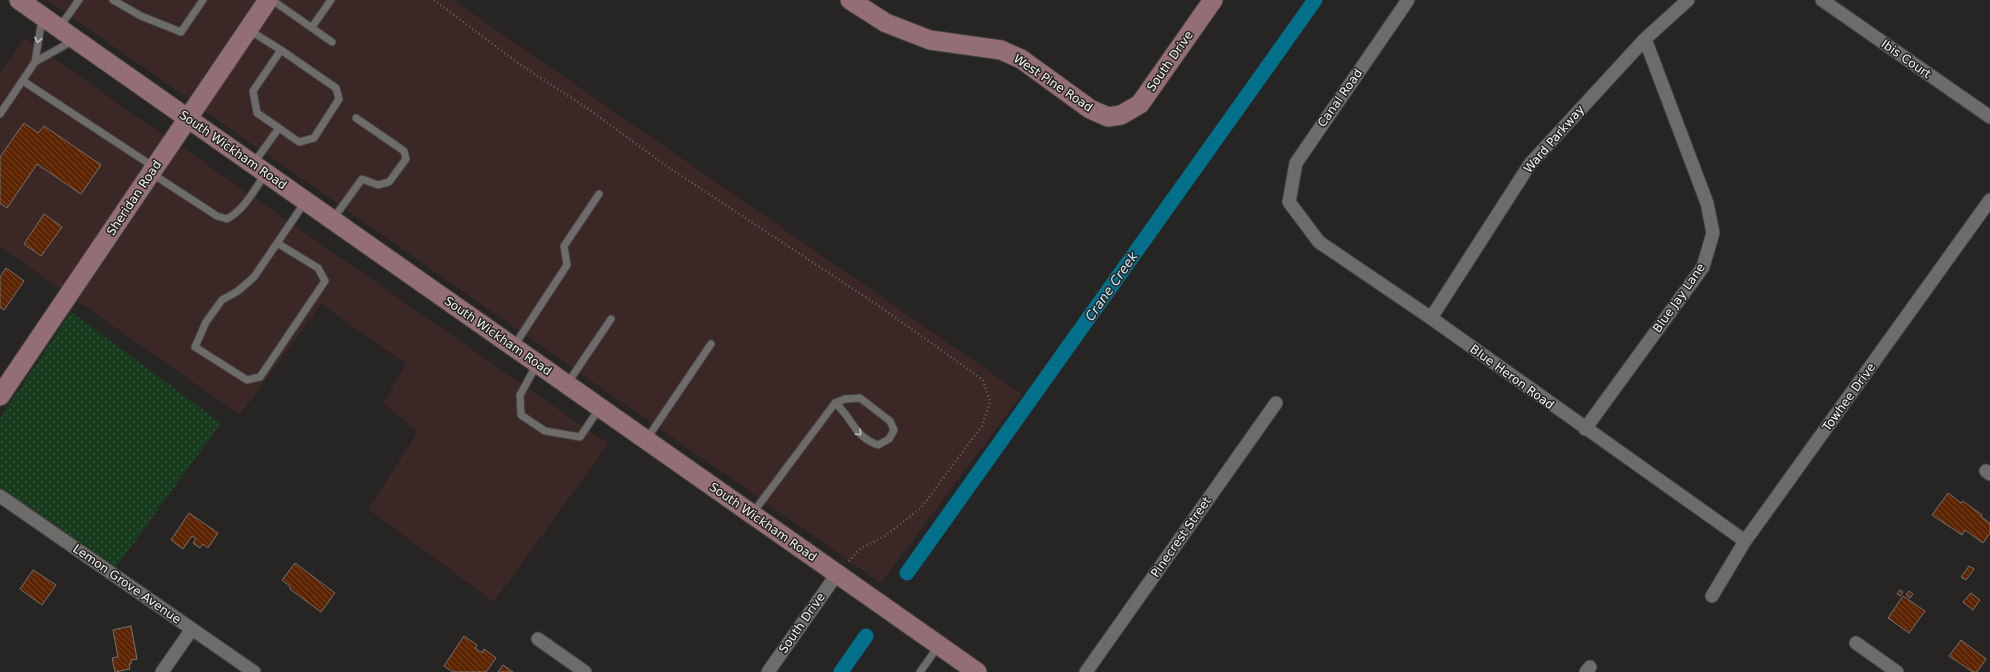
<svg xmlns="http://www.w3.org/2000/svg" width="1990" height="672" viewBox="0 0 1990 672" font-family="'DejaVu Sans',sans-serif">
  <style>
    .commercial { fill: #3a2726 }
    .grass { fill: url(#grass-dots) }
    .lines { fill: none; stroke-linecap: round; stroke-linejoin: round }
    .canal { stroke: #03708b; stroke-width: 15 }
    .building { fill: url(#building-back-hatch); stroke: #747170 }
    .lane-casing { stroke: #42403f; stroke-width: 9 }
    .street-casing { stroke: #42403f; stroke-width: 15 }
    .secondary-casing { stroke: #42403f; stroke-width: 21 }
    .path { stroke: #666463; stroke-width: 2.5; stroke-dasharray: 1 3; stroke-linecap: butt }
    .lane { stroke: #6e6c6a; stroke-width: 7 }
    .street { stroke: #6e6c6a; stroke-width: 13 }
    .secondary { stroke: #936e75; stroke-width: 19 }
    .oneway { stroke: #bebdbc }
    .labels { text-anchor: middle; stroke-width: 3; stroke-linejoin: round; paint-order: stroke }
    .street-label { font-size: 12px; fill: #f4f3f2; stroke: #272523 }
    .water-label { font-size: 13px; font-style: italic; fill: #bfeafa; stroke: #272523 }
  </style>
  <defs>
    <pattern id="grass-dots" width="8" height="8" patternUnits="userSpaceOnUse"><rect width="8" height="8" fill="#193b1d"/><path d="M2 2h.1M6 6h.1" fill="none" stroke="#3b583e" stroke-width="1.8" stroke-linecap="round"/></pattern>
    <pattern id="building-back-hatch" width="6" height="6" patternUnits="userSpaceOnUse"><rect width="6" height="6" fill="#5c2401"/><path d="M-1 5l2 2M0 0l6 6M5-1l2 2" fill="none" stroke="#744426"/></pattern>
  </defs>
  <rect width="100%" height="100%" fill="#272523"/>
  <path class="commercial" d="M47,0h211l-68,100z
    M278,0h175l569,394 -141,189 -678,-473z
    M25,38l140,98 -103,154 -62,-43v-174z
    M179,145l429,299 -114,158 -126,-93 50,-77 -35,-29 23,-39 -85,-60 -81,111 -164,-115z"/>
  <path class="grass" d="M71,312l150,111 -105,144 -116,-80v-69z"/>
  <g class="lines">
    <path class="canal" d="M907,573l408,-573
      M841,672l25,-36"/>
  </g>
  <path class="building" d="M24,123l14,10 6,-7 57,39 -20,29 -44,-30 -30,44 -7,-5v-46z
    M44,214l18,13 -21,29 -17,-12z
    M6,268l18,13 -20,29 -4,-3v-30z
    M1948,493l13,10 2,-2 19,14 -1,2 9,6v10l-7,10 -18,-13 -3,5 -30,-20z
    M189,513l29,20 -10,15 -5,-4 -3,4 -7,-5 3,-4 -4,-3 -9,13 -12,-9z
    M295,563l40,30 -14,19 -31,-23v-3l-8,-6z
    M1969,566l5,3 -8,11 -5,-3z
    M33,570l23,15 -14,20 -22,-16z
    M1900,590l3,2 -3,4 -3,-2z
    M1909,591l4,3 -3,4 -4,-3z
    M1971,593l9,7 -7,10 -10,-8z
    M1903,596l22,15 -16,22 -21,-15z
    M131,626l6,33 -6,1v4h-2l1,5 -15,3 -3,-14 6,-1 -5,-27z
    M464,636l13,9 -2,3 7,5 2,-4 12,9 -10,14h-33l-9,-6z
    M1961,640l25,19 -9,13h-4l-24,-16z
    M503,665l10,7h-15z"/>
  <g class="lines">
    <defs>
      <path id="lane" d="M113,0l28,16 40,16 22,-32
        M272,0l60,42
        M312,27l19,-27
        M59,28l20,-28
        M249,30l32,20 -28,41 4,22 22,15 -26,36
        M35,62l7,-43
        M23,81l131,86
        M0,114l35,-52 39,-22
        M279,128l20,14 15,-4 25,-39 -3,-11 -55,-38
        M151,173l66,43 10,3c18,-10 27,-29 39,-46
        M333,219l29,-40 16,6 11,-3 17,-23 -2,-8 -48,-33
        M277,243l41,25 7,13 -65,96 -13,3 -52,-33 11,-25 16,-22 16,-9 16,-14 51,-75
        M514,346l53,-81 -3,-19 35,-52
        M537,364l-17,31 1,20 24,16 35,6 19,-28
        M567,384l44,-65
        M646,440l65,-96
        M752,514l83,-111 10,-4 15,-1 30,23 4,9 -5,9 -11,6c-25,-9 -25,-27 -43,-42
        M920,672l19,-27"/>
      <path id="street" d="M1408,0l-112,163 -7,39 30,40 112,76 314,223
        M1822,0l168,117
        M1431,318l99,-154 115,-125 43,-39
        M1585,429l118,-162 10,-34 -6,-30 -62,-164
        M1986,471l4,3
        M0,496l254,176
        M1712,596l33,-55 245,-341
        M538,639l47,33
        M1856,643l41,29
        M162,672l30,-43
        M768,672l69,-98
        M1086,672l190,-269
        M1586,672l4,-5"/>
      <path id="secondary" d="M19,0l958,672
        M850,0l36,23 44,17 71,10 20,9 69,50 18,8 13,-2 19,-11 73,-104
        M0,396l268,-396"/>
    </defs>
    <use href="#lane" class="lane-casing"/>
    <use href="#street" class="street-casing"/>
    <use href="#secondary" class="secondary-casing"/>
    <path class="path" d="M434,0l88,66 65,42 81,59 214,141 101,72 7,22 -8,24 -61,82 -36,28 -24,12 -13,14"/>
    <use href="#lane" class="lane"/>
    <use href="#street" class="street"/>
    <use href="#secondary" class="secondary"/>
  </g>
  <defs><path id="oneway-chevron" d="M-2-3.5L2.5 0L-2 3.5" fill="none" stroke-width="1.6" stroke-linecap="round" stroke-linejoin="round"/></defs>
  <g class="oneway">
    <use href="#oneway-chevron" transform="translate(38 40) rotate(101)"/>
    <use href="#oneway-chevron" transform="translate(859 433) rotate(46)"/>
  </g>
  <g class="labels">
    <g class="street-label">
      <text transform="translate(1906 59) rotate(35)" y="4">Ibis Court</text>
      <text transform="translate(1170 61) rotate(-55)" y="4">South Drive</text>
      <text transform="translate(1053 83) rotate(34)" y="4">West Pine Road</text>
      <text transform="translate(1340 98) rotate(-55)" y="4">Canal Road</text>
      <text transform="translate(1554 139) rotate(-49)" y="4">Ward Parkway</text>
      <text transform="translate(233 150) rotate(35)" y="4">South Wickham Road</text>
      <text transform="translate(134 198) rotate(-56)" y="4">Sheridan Road</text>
      <text transform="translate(1679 298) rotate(-55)" y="4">Blue Jay Lane</text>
      <text transform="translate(498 336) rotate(35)" y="4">South Wickham Road</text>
      <text transform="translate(1512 377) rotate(36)" y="4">Blue Heron Road</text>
      <text transform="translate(1849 397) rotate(-54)" y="4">Towhee Drive</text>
      <text transform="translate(763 522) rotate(35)" y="4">South Wickham Road</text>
      <text transform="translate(1181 537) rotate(-55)" y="4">Pinecrest Street</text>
      <text transform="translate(127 584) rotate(35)" y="4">Lemon Grove Avenue</text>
      <text transform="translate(802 623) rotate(-55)" y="4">South Drive</text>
    </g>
    <g class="water-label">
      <text transform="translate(1111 286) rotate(-55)" y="5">Crane Creek</text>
    </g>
  </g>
</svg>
